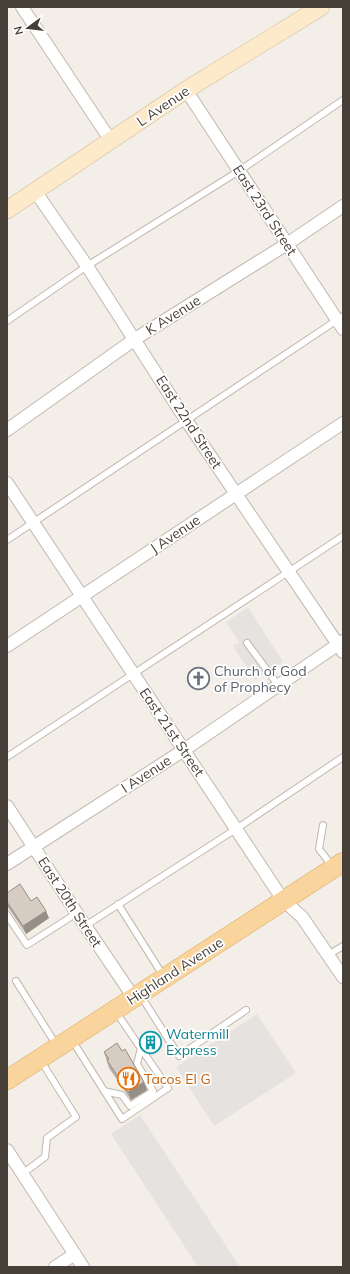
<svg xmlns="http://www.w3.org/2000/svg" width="350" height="1274" viewBox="0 0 350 1274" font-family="Mulish,sans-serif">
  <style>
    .parking { fill: #e5e2e0 }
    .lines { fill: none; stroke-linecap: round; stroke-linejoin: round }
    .lane-casing { stroke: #c1b8ae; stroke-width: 8 }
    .street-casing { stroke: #c1b8ae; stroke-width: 14 }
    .secondary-casing { stroke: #d1bc9a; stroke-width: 18 }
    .primary-casing { stroke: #ddae6c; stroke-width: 20 }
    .lane { stroke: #fff; stroke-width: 6 }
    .street { stroke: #fff; stroke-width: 12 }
    .secondary { stroke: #fceaca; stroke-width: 17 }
    .primary { stroke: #f9d49c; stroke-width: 19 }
    .wall { fill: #b9afa6 }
    .shaded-wall { fill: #968f87 }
    .building { fill: #d7ccc1; stroke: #968f87 }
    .labels { text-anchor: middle; stroke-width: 3.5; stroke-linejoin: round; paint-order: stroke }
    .street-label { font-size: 14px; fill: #463f37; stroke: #fff }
    .worship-label { font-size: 14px; fill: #5b616d; stroke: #fff; text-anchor: start }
    .culture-label { font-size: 14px; fill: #0d838f; stroke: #fff; text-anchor: start }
    .food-label { font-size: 14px; fill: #c56008; stroke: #fff; text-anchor: start }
  </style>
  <rect width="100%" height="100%" fill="#f3efe8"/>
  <path class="parking" d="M248,607l35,55 -28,18 -22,-34 6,-4 -13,-20z
    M257,1014l39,59 -82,53 -38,-59z
    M140,1115l100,152h-42l-87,-133z"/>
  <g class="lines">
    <defs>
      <path id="lane" d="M7,321l80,-55 152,-95 104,-71
        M7,540l336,-224
        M247,643l31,42
        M7,757l336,-221
        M323,825l-4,24 14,18
        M118,904l46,73
        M7,915l20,30 50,-32
        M85,926l151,-97 107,-72
        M328,955l15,-9
        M16,981l41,65
        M141,996l38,60 67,-46
        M72,1040l50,79 46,-31 -52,-76
        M104,1091l18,4 8,11 23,-15 -16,-27 4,-16
        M22,1174l23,-17 2,-19 29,-21 -35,-56"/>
      <path id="street" d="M22,7l89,134
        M186,90l157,239
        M35,191l52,75 99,154 157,232
        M7,430l128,-91 152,-95 56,-38
        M7,483l276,417 19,17 41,60
        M7,646l336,-223
        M7,806l73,112 54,80
        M7,864l177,-114 159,-109
        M7,1150l76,117
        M55,1267l20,-13"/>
      <path id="secondary" d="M7,210l179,-120 135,-83"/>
      <path id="primary" d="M249,923l94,-61
        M7,1080l239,-155"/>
    </defs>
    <use href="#lane" class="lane-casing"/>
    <use href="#street" class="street-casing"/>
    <use href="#secondary" class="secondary-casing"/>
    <use href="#primary" class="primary-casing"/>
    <use href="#lane" class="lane"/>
    <use href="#street" class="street"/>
    <use href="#secondary" class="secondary"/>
    <use href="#primary" class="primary"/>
  </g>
  <path class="wall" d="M7,893l24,8 18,17 -23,16 -19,-28z
    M104,1052l40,30 3,8 -16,10 -22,-32z"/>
  <path class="shaded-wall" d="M46,911l3,7 -23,16 -3,-8z
    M144,1082l3,8 -16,10 -3,-8z"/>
  <path class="building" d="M20,884l11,17 6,-4 9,14 -23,15 -16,-24v-9z
    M117,1043l5,8 3,-2 19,33 -16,10 -21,-32 2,-1 -5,-7z"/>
  <defs>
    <symbol id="church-ring" viewBox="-11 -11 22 22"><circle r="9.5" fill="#fff" stroke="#6b7280" stroke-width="1.5"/><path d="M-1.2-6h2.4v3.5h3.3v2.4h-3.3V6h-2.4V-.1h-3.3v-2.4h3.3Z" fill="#6b7280"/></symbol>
    <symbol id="building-ring" viewBox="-11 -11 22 22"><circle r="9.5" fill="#fff" stroke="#0f9aa8" stroke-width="1.5"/><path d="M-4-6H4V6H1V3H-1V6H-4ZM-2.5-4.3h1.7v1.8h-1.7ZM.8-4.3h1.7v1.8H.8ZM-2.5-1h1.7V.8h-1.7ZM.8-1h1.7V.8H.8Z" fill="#0f9aa8"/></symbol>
    <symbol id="restaurant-ring" viewBox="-11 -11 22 22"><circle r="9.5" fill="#fff" stroke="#e8710a" stroke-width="1.5"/><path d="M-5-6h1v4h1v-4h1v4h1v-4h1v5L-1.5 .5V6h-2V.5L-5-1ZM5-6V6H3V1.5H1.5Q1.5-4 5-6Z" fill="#e8710a"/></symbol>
  </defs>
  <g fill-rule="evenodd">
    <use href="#church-ring" x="186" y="666" width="25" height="25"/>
    <use href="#building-ring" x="138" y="1030" width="25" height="25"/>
    <use href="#restaurant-ring" x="116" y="1066" width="25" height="25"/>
  </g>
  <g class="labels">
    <g class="street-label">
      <text transform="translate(163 106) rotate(-34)" y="5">L Avenue</text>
      <text transform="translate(265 210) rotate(57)" y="5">East 23rd Street</text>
      <text transform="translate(173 315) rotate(-32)" y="5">K Avenue</text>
      <text transform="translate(189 422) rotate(57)" y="5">East 22nd Street</text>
      <text transform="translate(175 534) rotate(-34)" y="5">J Avenue</text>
      <text transform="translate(172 732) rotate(56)" y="5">East 21st Street</text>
      <text transform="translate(146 774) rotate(-33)" y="5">I Avenue</text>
      <text transform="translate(70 902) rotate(57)" y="5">East 20th Street</text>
      <text transform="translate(175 971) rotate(-33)" y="5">Highland Avenue</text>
    </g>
    <g class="worship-label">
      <text x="214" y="676">Church of God<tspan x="214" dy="16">of Prophecy</tspan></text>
    </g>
    <g class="culture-label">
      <text x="166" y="1039">Watermill<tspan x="166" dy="16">Express</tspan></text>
    </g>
    <g class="food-label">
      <text x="144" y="1084">Tacos El G</text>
    </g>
  </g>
  <rect width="350" height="1274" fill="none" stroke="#463f37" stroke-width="16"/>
  <g transform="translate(28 28) rotate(255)" stroke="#ffffff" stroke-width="3" paint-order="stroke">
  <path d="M0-3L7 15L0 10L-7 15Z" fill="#463f37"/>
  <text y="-6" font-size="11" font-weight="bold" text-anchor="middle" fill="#463f37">N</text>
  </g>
</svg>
